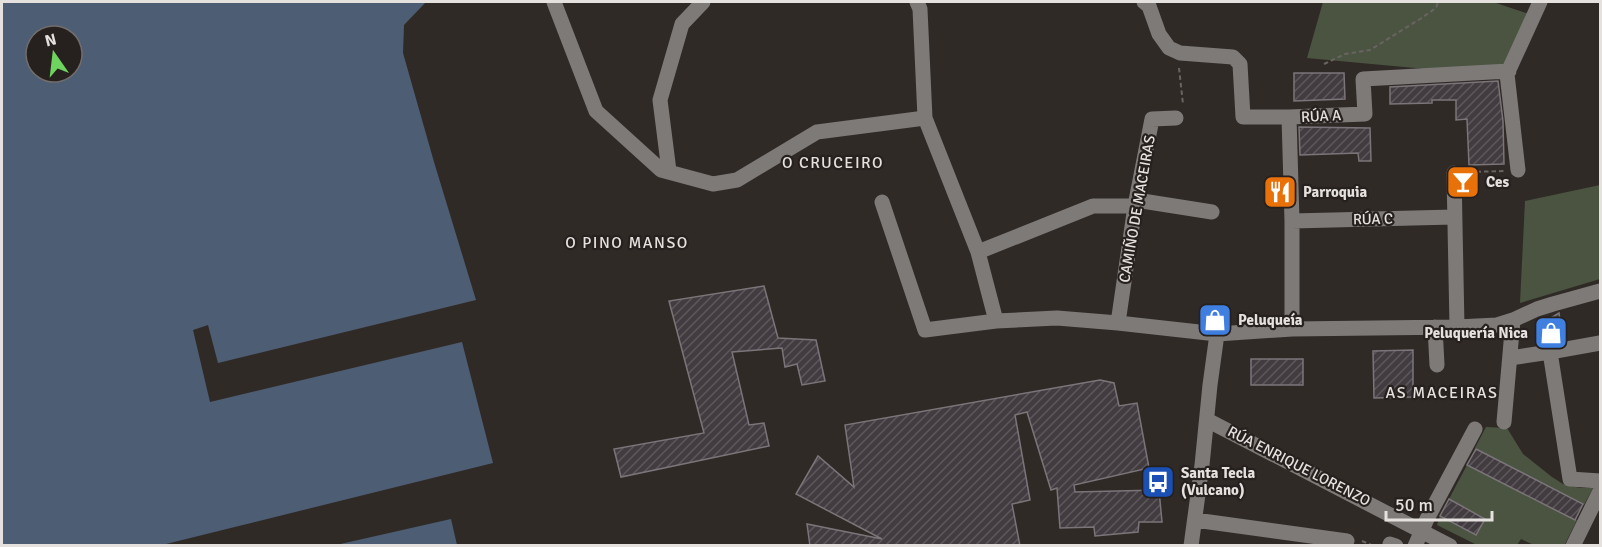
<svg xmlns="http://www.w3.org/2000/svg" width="1602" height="547" viewBox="0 0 1602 547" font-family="Signika,sans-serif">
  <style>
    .green { fill: #4a5441 }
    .water { fill: #4d5e74; fill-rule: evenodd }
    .building { fill: url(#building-hatch); stroke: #7b757a; stroke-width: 1.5 }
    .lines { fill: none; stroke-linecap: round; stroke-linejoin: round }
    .path { stroke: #696461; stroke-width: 2; stroke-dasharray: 4.5 3; stroke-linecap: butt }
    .minor { stroke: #7d7a78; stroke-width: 15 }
    .labels { text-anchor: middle; stroke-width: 4.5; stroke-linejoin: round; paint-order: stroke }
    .street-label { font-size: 15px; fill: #e5e1df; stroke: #26201e }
    .poi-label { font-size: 15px; font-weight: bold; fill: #e5e1df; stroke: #26201e; text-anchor: start }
    .neighbourhood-label { font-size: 16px; letter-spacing: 1.5px; fill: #e5e1df; stroke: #26201e }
  </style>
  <defs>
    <pattern id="building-hatch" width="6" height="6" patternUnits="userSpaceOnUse" patternTransform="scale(1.5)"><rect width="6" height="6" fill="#423c40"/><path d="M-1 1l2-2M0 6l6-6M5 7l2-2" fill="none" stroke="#5d585b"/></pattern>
  </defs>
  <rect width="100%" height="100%" fill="#302a27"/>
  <path class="green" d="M1323,2h170l36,12 -28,62 -194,-18z
    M1600,185v94l-80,24 5,-102z
    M1486,427l21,1 16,26 29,23 11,7 17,4h13l-9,17 -109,-57z
    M1467,465l110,55 -13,26 -30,-1 -13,-6 -4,6h-40l-40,-20 3,-9 35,19 10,-16 -36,-20z"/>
  <path class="water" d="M2,2h424l-22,23 -1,28 31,109 42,138 -258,63 -10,-38 -15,5 17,72 252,-60 31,121 -331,82h-160zM36,36h36v36h-36z
    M451,519l6,26h-121z"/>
  <path class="building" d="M1294,73h50l1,26 -51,2z
    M1498,81l5,40 1,43 -35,1 -2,-46 -11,1v-20h-24v3l-42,1v-17z
    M1299,127l71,1 1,33h-12l-1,-8 -58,2z
    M764,286l14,52 38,2 9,41 -23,4 -5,-21 -12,3 -3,-19 -50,4 17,73 15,-2 5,23 -148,31 -7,-28 90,-16 -35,-132z
    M1559,313l4,27 -22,3 -2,-18z
    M1413,350v47l-39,1 -1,-47z
    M1251,359h52v26h-52z
    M1100,380l14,3 5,23 18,-3 12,65 -75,17 1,7 84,-2 3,32h-23l-1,10 -43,4 -1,-9 -34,1 -3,-40 -6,2 -24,-78 -12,3 15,85 -18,4 8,42h-210l-3,-22 75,15 -86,-45 22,-38 36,31 -9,-62z
    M1476,449l107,55 -8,16 -108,-55z
    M1449,499l36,20 -9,16 -36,-19z"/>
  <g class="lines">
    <path class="path" d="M1324,64l21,-10 25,-4 50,-31 16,-11 2,-6
      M1179,68l4,36
      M1469,172l36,-1
      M1362,541l12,5"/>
    <path class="minor" d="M554,2l42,109 65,59 52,14 24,-4 80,-48 108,-14
      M917,2l3,7 5,109 53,134 18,69 61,-3 61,5 99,11 75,-5 165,-2 40,-2 16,-5 24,-11 16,-5 47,-13
      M1144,2l5,4 10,28 10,14 11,5 53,4 7,7 3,53h46l76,-3 -2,-35 146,-8
      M1289,117l3,104v108
      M1518,170l-11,-96 33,-72
      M669,171l-9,-71 22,-76 21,-22
      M1454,173l3,154
      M1136,200l76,12
      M882,202l43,128 71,-9
      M1292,221l162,-4
      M978,252l115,-46h42
      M1118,323l17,-117 17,-87 24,-1
      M1435,327l2,38
      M1550,352l20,127 30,2
      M1510,358l40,-6 50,-9
      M1207,420l243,126
      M1504,422l9,-102
      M1195,520l152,21
      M1390,544l6,2
      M1191,546l11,-81 8,-80 7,-51
      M1415,546l12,-27 48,-90
      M1573,546l27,-55"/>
  </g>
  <defs>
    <symbol id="bar-square" viewBox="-11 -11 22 22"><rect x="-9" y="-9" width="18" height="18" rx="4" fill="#e8710a" stroke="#26201e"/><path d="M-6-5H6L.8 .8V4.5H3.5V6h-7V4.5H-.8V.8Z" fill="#fff"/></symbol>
    <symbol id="restaurant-square" viewBox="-11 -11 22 22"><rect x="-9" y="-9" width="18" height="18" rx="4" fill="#e8710a" stroke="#26201e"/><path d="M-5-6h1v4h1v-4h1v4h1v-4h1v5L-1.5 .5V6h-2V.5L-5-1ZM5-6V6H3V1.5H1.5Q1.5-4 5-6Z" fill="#fff"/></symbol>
    <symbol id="shop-square" viewBox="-11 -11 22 22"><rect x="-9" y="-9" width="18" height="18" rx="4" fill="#3f7fe0" stroke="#26201e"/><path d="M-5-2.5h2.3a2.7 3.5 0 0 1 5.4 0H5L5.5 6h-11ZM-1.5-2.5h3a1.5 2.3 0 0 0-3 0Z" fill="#fff"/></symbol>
    <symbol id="bus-square" viewBox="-11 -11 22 22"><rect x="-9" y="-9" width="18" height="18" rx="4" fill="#1a4fb4" stroke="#26201e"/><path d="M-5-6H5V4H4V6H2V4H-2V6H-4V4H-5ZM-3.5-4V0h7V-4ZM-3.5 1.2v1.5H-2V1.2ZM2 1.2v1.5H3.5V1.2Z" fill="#fff"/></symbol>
  </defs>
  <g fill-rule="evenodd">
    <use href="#bar-square" x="1444" y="163" width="38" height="38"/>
    <use href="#restaurant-square" x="1261" y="173" width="38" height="38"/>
    <use href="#shop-square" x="1196" y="301" width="38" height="38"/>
    <use href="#shop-square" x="1532" y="314" width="38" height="38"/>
    <use href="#bus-square" x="1139" y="463" width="38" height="38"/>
  </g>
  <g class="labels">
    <g class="street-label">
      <text transform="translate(1321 116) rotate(-3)" y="5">RÚA A</text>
      <text transform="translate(1137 209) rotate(-80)" y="5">CAMIÑO DE MACEIRAS</text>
      <text transform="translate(1373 219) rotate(-1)" y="5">RÚA C</text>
      <text transform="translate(1299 466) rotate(27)" y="5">RÚA ENRIQUE LORENZO</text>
    </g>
    <g class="poi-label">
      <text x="1486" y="187">Ces</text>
      <text x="1303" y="197">Parroquia</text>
      <text x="1238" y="325">Peluqueía</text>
      <text x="1528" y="338" text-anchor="end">Peluquería Nica</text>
      <text x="1181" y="478">Santa Tecla<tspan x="1181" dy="17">(Vulcano)</tspan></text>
    </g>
    <g class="neighbourhood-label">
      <text x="833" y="168">O CRUCEIRO</text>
      <text x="627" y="248">O PINO MANSO</text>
      <text x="1442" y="398">AS MACEIRAS</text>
    </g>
  </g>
  <rect width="1602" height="547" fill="none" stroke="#e5e1df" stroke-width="6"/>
  <g transform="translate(54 54) rotate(346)"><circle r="28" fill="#26201e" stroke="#726d6b" stroke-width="1.5"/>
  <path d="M0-4.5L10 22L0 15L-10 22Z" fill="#6fd360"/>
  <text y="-9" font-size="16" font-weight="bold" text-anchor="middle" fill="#e5e1df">N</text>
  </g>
  <path d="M1386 511v9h106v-9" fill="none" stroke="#e5e1df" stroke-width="3"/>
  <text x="1395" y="511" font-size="18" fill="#e5e1df" stroke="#26201e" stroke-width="4.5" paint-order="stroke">50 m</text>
</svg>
